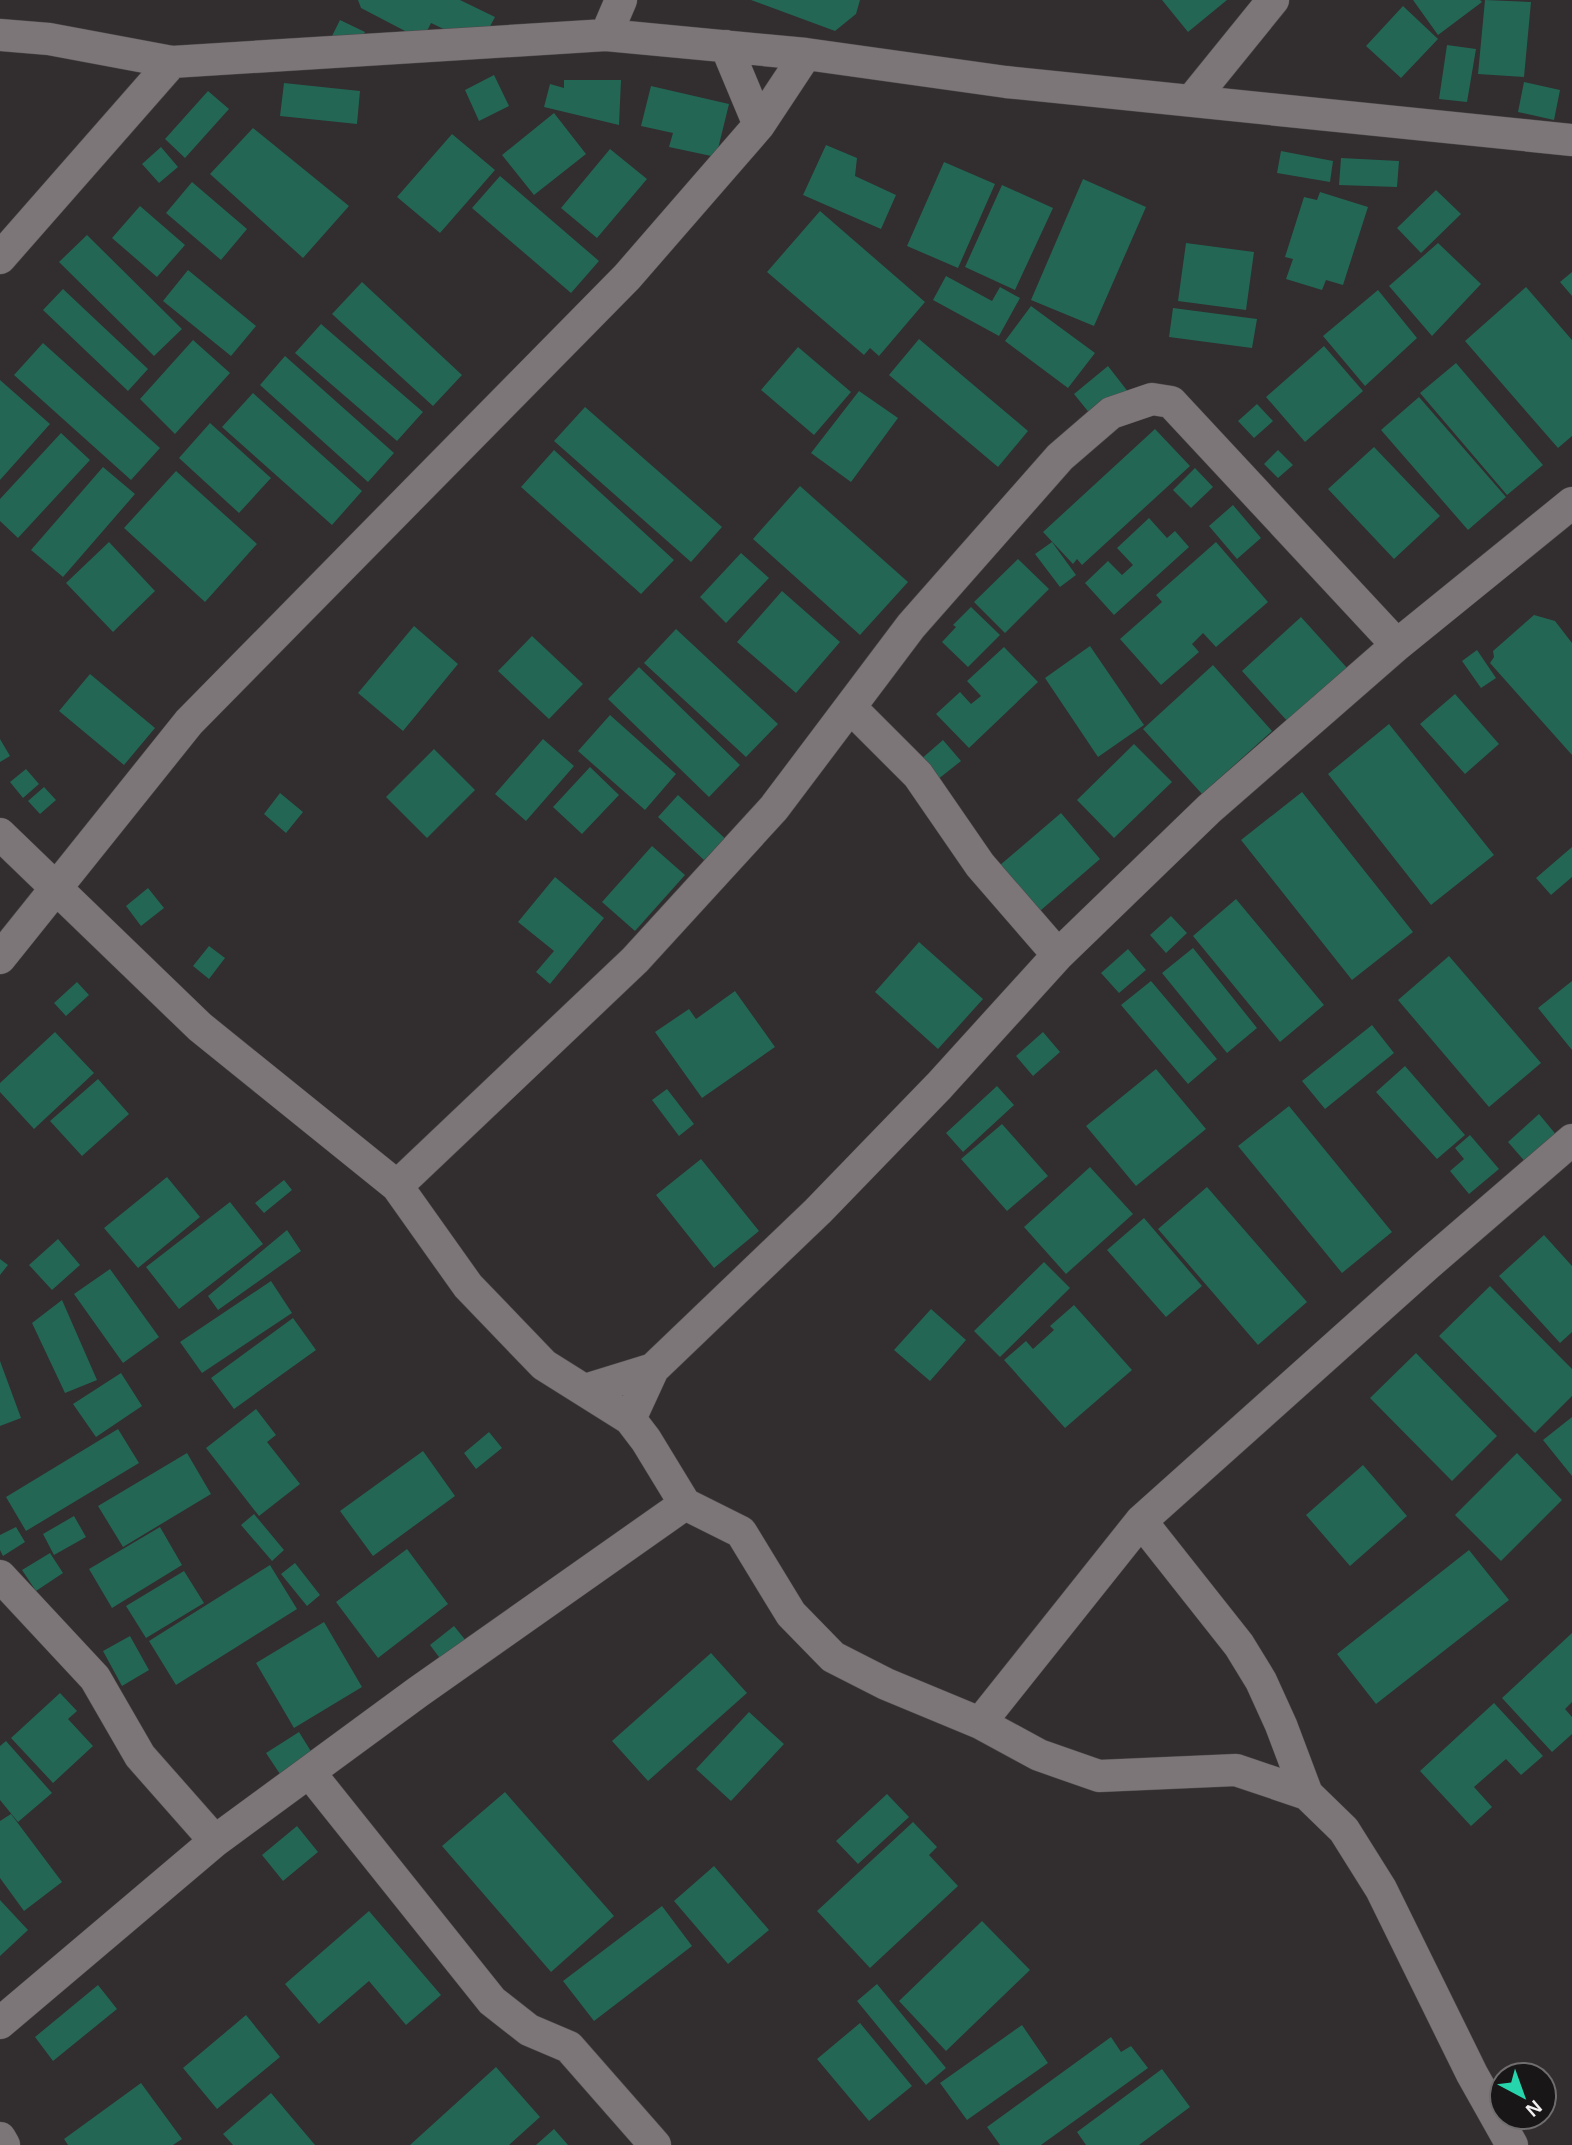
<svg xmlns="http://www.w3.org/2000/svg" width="1572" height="2145" viewBox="0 0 1572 2145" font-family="Helvetica,sans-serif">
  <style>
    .building { fill: #236654 }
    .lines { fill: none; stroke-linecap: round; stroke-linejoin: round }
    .street-casing { stroke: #4e4a4b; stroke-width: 33 }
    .street { stroke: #7c7678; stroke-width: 32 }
  </style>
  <rect width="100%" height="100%" fill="#322d2f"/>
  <path class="building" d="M358,0h102l35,17 -9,17 -36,-2 -19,-9 -4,8 -20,1 -46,-24z
    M751,0h109l-4,14 -21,17z
    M1162,0h65l-39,32z
    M1413,0h67l2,2 -44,33z
    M1485,0l46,2 -7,75 -46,-3z
    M1403,6l35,33 -37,39 -35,-32z
    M340,20l25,12 -9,18 -25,-12z
    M1447,45l29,4 -9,53 -28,-3z
    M494,75l15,31 -30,15 -14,-31z
    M564,80h57l-2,45 -75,-18 6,-23 14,4z
    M1524,82l36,8 -6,30 -36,-8z
    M284,83l76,8 -3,33 -77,-8z
    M651,86l78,18 -13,53 -47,-10 4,-14 -32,-7z
    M208,91l21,18 -44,49 -20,-19z
    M554,113l32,41 -52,41 -32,-40z
    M253,128l96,78 -46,52 -93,-84z
    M452,134l43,36 -55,63 -43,-36z
    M826,145l31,13 -2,18 41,19 -15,34 -78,-34z
    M161,147l17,20 -19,16 -17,-19z
    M610,149l37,30 -50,59 -36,-30z
    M1281,151l52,10 -3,21 -53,-9z
    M1341,158l58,3 -2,26 -58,-2z
    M944,162l51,22 -37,84 -51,-22z
    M500,176l99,85 -28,32 -99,-85z
    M1083,179l63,28 -52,119 -63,-26z
    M192,182l55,47 -26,31 -55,-47z
    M1002,185l51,23 -38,82 -50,-23z
    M1436,190l25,24 -40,39 -24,-25z
    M1320,192l48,15 -25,78 -17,-5 -4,10 -36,-11 7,-20 -8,-2 19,-60 13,3z
    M140,206l45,39 -28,32 -45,-39z
    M820,211l105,91 -46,54 -9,-8 -6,7 -97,-83z
    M87,235l95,94 -28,27 -95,-94z
    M1186,243l68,9 -8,58 -68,-9z
    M1438,243l43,41 -49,52 -43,-50z
    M188,270l68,56 -25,30 -68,-55z
    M1572,272v24l-12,-14z
    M946,276l46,25 8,-14 20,11 -21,38 -66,-36z
    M362,282l100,93 -29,31 -101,-92z
    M1526,287l46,53v96l-14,12 -93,-107z
    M63,289l85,80 -20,22 -85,-81z
    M1378,290l39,48 -52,48 -42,-50z
    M1031,306l64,47 -27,35 -63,-47z
    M1173,308l84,11 -5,29 -83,-11z
    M321,324l102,88 -26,29 -102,-88z
    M919,339l109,92 -30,36 -109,-92z
    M193,340l37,33 -55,61 -35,-35z
    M43,343l117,105 -29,32 -117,-105z
    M1324,346l39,45 -58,51 -39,-45z
    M798,347l53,45 -37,43 -53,-45z
    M285,356l109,97 -26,29 -108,-97z
    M1456,363l87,102 -36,30 -87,-102z
    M1108,366l21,27 -34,27 -21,-26z
    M0,380l50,44 -50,56z
    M859,391l39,27 -47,64 -40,-29z
    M253,393l109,98 -30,34 -110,-98z
    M1419,397l87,100 -38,33 -87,-100z
    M1257,404l16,17 -19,17 -16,-17z
    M585,407l137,120 -31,35 -137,-121z
    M210,423l61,55 -32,35 -60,-55z
    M1155,429l35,37 -108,99 -5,-6 -4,5 -30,-32z
    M61,433l29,27 -72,78 -18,-17v-22z
    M1374,447l66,69 -46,43 -66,-70z
    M554,450l120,110 -33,34 -120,-107z
    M1278,450l15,15 -15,13 -14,-14z
    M103,467l32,27 -72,83 -32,-27z
    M1195,468l18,19 -22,21 -18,-18z
    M176,471l81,73 -52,58 -81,-74z
    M800,486l108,96 -48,53 -107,-96z
    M1233,505l28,33 -24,21 -28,-33z
    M1149,518l18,20 8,-7 14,16 -75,68 -29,-32 23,-22 14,14 11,-10 -16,-17z
    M109,542l46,49 -42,41 -47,-49z
    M1052,542l24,33 -16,12 -25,-33z
    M1216,542l52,60 -52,45 -13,-14 -11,11 7,8 -38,33 -41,-46 42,-37 -6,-7z
    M741,553l28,25 -43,45 -26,-26z
    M1018,559l31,30 -44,44 -31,-31z
    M782,591l58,51 -44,51 -59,-51z
    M971,607l29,28 -32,32 -26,-25 14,-15 -3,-2z
    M1534,615l21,6 17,22v112l-82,-92 4,-6 -1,-6z
    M1301,617l47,52 -59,54 -47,-52z
    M414,626l44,38 -55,67 -45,-38z
    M676,629l102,95 -32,33 -102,-94z
    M532,636l51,48 -34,35 -51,-48z
    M1090,646l54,79 -46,32 -53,-79z
    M1004,647l34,35 -69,66 -33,-34 24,-22 11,12 10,-8 -14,-15z
    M1477,650l19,28 -15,10 -19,-27z
    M1213,665l59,66 -70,63 -59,-65z
    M639,667l101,98 -31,32 -101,-98z
    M90,674l65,54 -31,37 -65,-54z
    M1455,694l44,50 -34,30 -45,-50z
    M610,715l66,59 -31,36 -67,-59z
    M1389,724l105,131 -63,50 -103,-131z
    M0,739l10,17 -10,6z
    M543,739l31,27 -48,55 -31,-27z
    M943,740l18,21 -24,19 -17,-20z
    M1134,744l38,38 -58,56 -37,-38z
    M434,749l41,41 -48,48 -41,-41z
    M590,767l29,28 -37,39 -29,-27z
    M26,769l13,15 -16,14 -13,-16z
    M44,787l12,13 -16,14 -12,-13z
    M1302,792l111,140 -61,48 -111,-140z
    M280,793l23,19 -17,21 -22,-19z
    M678,795l52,48 -26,17 -46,-43z
    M1061,813l39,46 -67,58 -40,-46z
    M652,846l33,29 -50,56 -33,-29z
    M1572,847v30l-21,18 -15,-17z
    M555,877l49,41 -54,66 -14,-12 18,-21 -36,-29z
    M148,888l16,20 -23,18 -15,-20z
    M1236,899l88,106 -44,37 -87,-106z
    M1171,916l16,17 -21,20 -16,-18z
    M919,942l64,57 -45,50 -63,-57z
    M209,946l16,12 -16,21 -16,-13z
    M1193,948l64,80 -30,25 -65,-80z
    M1128,949l18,21 -27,23 -18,-20z
    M1449,956l92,107 -52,44 -91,-107z
    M1151,981l66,78 -29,25 -67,-79z
    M1572,981v69l-34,-42z
    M77,982l12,13 -23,21 -12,-13z
    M735,991l40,56 -73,51 -47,-66 34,-23 7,10z
    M1372,1025l22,28 -69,56 -23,-28z
    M55,1032l39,41 -60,56 -34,-37v-9z
    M1043,1032l17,20 -27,24 -17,-20z
    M1405,1066l60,69 -28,24 -61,-67z
    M1156,1069l50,60 -70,57 -50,-60z
    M98,1079l31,35 -47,42 -32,-35z
    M997,1086l17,19 -51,47 -17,-19z
    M667,1089l27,35 -15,12 -27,-36z
    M1289,1106l103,126 -50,41 -104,-127z
    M1539,1114l19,23 -31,27 -19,-22z
    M1002,1124l46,52 -41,35 -46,-52z
    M1470,1135l29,34 -30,25 -19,-23 14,-12 -9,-11z
    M701,1159l58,72 -45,37 -58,-73z
    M1090,1167l43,47 -67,60 -42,-47z
    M167,1177l33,40 -62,51 -34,-40z
    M284,1180l8,10 -28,23 -9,-10z
    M1207,1187l100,115 -49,43 -100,-116z
    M230,1202l33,42 -84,65 -33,-42z
    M1144,1218l58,68 -36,31 -59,-67z
    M287,1230l14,21 -83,59 -10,-14z
    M1544,1235l28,31v66l-12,11 -61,-67z
    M58,1239l22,26 -28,25 -23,-25z
    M0,1259l8,6 -8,10z
    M1044,1262l26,26 -70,69 -26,-26z
    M110,1269l49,68 -36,26 -49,-69z
    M271,1281l21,32 -90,60 -22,-31z
    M1490,1286l82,83v27l-37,37 -96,-97z
    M62,1300l35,80 -32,13 -33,-70z
    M1074,1305l58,65 -67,58 -61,-68 22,-19 7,8 21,-19 -4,-4z
    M931,1309l35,31 -36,41 -36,-31z
    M293,1318l23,32 -82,59 -23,-31z
    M1416,1353l81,83 -45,45 -82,-83z
    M0,1361l21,57 -21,8z
    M121,1373l21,33 -46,31 -23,-33z
    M256,1409l20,26 -9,7 33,42 -41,32 -53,-68z
    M1572,1417v59l-29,-36z
    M118,1429l21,34 -113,68 -20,-34z
    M489,1432l13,16 -26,21 -12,-16z
    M423,1451l32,45 -82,60 -33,-45z
    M187,1453l24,41 -88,53 -25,-41z
    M1517,1453l45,47 -61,61 -46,-46z
    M1363,1465l44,51 -57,50 -44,-51z
    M254,1514l30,36 -12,11 -31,-36z
    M74,1516l12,21 -32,18 -11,-21z
    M16,1527l9,15 -22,14 -3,-6v-15z
    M160,1527l22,38 -70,43 -23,-39z
    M407,1549l41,55 -70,54 -42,-56z
    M1469,1550l40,50 -133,104 -39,-50z
    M50,1553l13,20 -27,18 -14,-21z
    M295,1563l25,32 -13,11 -26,-32z
    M270,1565l27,44 -121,76 -27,-44z
    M184,1571l20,32 -58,35 -20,-32z
    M324,1622l38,65 -68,41 -38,-65z
    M454,1626l13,16 -25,19 -12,-16z
    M1572,1633v69l-7,7 7,8v17l-20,18 -50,-54z
    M130,1636l19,34 -27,16 -19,-35z
    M711,1653l36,40 -99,88 -36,-40z
    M60,1693l17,18 -9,8 25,27 -40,37 -42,-45z
    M1494,1703l49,53 -22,19 -15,-16 -32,28 18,20 -21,19 -51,-55z
    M749,1712l35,32 -53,57 -35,-32z
    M299,1732l13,21 -32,21 -14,-21z
    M6,1741l46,52 -34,29 -18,-22v-54z
    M505,1792l109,124 -63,56 -109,-126z
    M887,1794l22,23 -51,47 -22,-23z
    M11,1814l51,68 -38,29 -24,-33v-57z
    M913,1822l24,25 -8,8 29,31 -88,82 -53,-57z
    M297,1826l21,26 -35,29 -21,-26z
    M714,1866l55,64 -41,34 -54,-63z
    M0,1900l28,30 -28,26z
    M662,1906l30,40 -98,75 -31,-40z
    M369,1911l72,84 -35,30 -37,-44 -50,43 -34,-40z
    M982,1921l48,49 -84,81 -47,-50z
    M877,1984l69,84 -20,17 -69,-84z
    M98,1985l19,24 -64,52 -18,-24z
    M246,2015l34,42 -63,52 -34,-41z
    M860,2023l52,63 -43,35 -52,-62z
    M1022,2025l26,38 -81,57 -27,-37z
    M1111,2037l10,15 10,-6 17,22 -107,77h-41l-13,-18z
    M496,2067l44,50 -31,28h-99z
    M1162,2069l28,38 -51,38h-53l-9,-13z
    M141,2083l41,56 -9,6h-105l-4,-6z
    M271,2093l44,52h-82l-10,-11z
    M554,2129l14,16h-32z"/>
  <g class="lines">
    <defs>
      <path id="street" d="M0,35l49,4 123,23 434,-27 200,19 200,28 566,58
        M606,35l15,-35
        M726,46l33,79
        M1192,100l81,-100
        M0,258l172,-196
        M850,707l68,68 62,90 78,90
        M0,834l200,193 197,159 71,100 76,79 86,54 16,21 39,64 56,28 50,82 42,43 53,27 94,39 59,32 60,21 137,-6 71,24 37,36 37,59 91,185 40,71
        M0,958l189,-236 438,-445 132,-152 47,-71
        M397,1186l238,-226 139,-152 137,-182 149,-169 51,-44 41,-14 19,3 226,243
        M585,1390l68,-21
        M630,1419l23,-50 165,-158 121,-125 119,-131 151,-146 188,-164 175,-142
        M1141,1521l98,124 22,36 20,44 26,69
        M0,1576l95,102 45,78 75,85
        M980,1723l161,-202 286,-256 145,-125
        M309,1772l183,229 37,29 40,17 86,98
        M0,2023l215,-182 203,-149 267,-188
        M0,2138l4,7"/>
    </defs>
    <use href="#street" class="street-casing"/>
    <use href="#street" class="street"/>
  </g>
  <g transform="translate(1523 2096) rotate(139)"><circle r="33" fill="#181617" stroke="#706d6e" stroke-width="2"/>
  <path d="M0-5L12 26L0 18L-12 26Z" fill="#27d5ad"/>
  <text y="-10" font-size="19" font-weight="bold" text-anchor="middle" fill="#f3f0f1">N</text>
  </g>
</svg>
